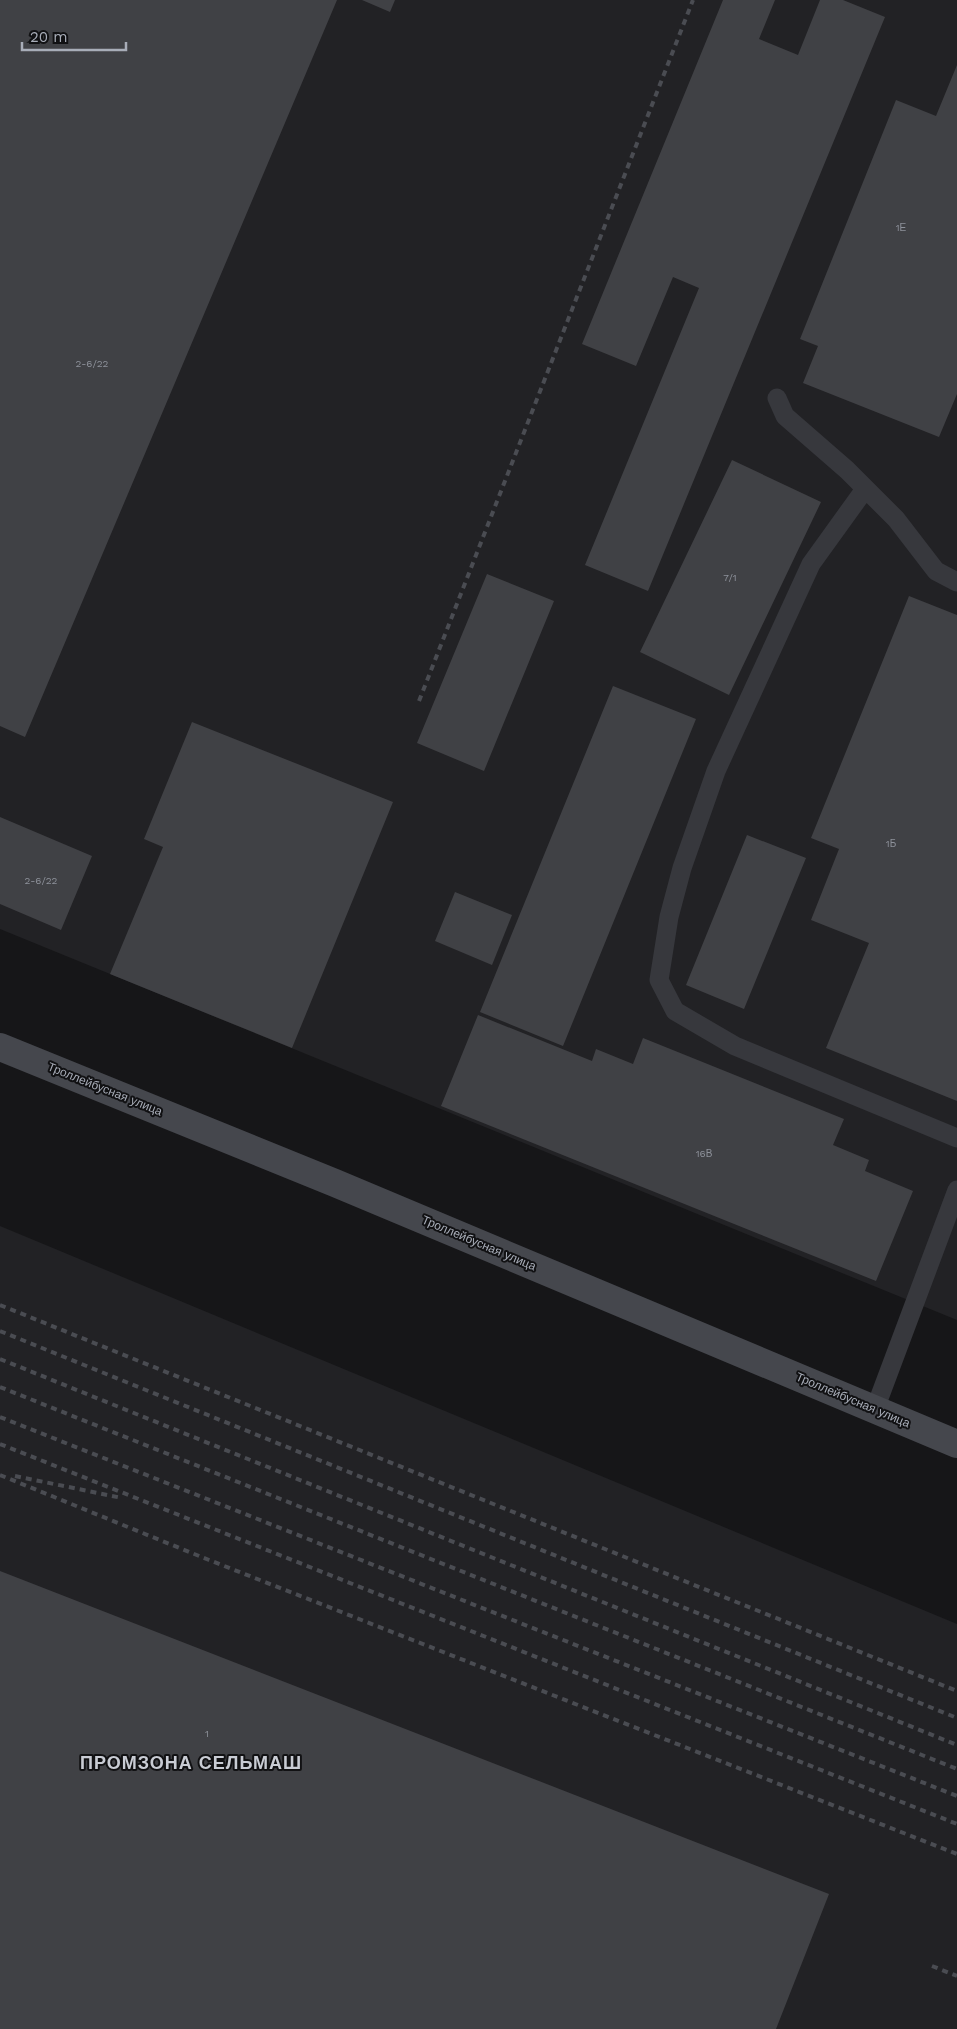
<svg xmlns="http://www.w3.org/2000/svg" width="957" height="2029" viewBox="0 0 957 2029" font-family="'Work Sans',sans-serif">
  <style>
    .built { fill: #222225 }
    .building { fill: #404145 }
    .lines { fill: none; stroke-linecap: round; stroke-linejoin: round }
    .lane { stroke: #37383d; stroke-width: 19 }
    .secondary { stroke: #45474d; stroke-width: 28 }
    .rail { stroke: #4a4c52; stroke-width: 4; stroke-dasharray: 6 5; stroke-linecap: butt }
    .labels { text-anchor: middle; stroke-width: 4; stroke-linejoin: round; paint-order: stroke }
    .number-label { font-size: 10px; fill: #8e929b }
    .street-label { font-size: 12px; fill: #a8adb8; stroke: #111113 }
    .district-label { font-size: 18px; font-weight: bold; letter-spacing: 1px; fill: #c9ccd4; stroke: #111113 }
  </style>
  <rect width="100%" height="100%" fill="#161618"/>
  <path class="built" d="M0,0h957v1320l-957,-391z
    M0,1226l957,398v405h-957z"/>
  <path class="building" d="M0,0h337l-312,737 -25,-11z
    M362,0h33l-5,12z
    M723,0h52l-16,39 39,16 22,-55h23l42,17 -237,574 -63,-26 114,-277 -26,-11 -37,89 -54,-22z
    M957,65v329l-18,43 -136,-54 15,-37 -18,-7 96,-239 40,16z
    M732,460l89,42 -92,193 -89,-43z
    M487,574l67,27 -70,170 -67,-28z
    M909,596l48,19v486l-131,-53 43,-105 -58,-23 28,-71 -28,-11z
    M613,686l83,33 -133,327 -83,-34z
    M192,722l201,80 -101,246 -182,-74 53,-127 -19,-8z
    M0,817l92,39 -31,74 -61,-26z
    M747,835l59,23 -62,151 -58,-24z
    M455,892l57,23 -20,50 -57,-24z
    M478,1015l114,46 4,-12 37,15 10,-26 201,81 -11,26 36,15 -4,11 48,20 -37,90 -435,-175z
    M0,1571l829,323 -53,135h-776z"/>
  <g class="lines">
    <path class="lane" d="M777,398l8,18 62,54 49,49 40,52 21,11
      M865,489l-54,75 -95,207 -34,97 -13,49 -10,63 16,31 60,35 222,92
      M875,1409l82,-219"/>
    <path class="secondary" d="M0,1047l335,136 622,261"/>
    <path class="rail" d="M419,701l274,-701
      M0,1305l957,386
      M0,1331l957,387
      M0,1359l957,386
      M0,1387l957,382
      M0,1417l957,379
      M0,1444l957,380
      M0,1475l209,85 748,294
      M15,1476l107,22
      M932,1966l25,10"/>
  </g>
  <g class="labels">
    <g class="number-label">
      <text x="901" y="231">1Е</text>
      <text x="92" y="367">2-6/22</text>
      <text x="730" y="581">7/1</text>
      <text x="891" y="847">1Б</text>
      <text x="41" y="884">2-6/22</text>
      <text x="704" y="1157">16В</text>
      <text x="207" y="1737">1</text>
    </g>
    <g class="street-label">
      <text transform="translate(105 1089) rotate(22)" y="4">Троллейбусная улица</text>
      <text transform="translate(479 1243) rotate(23)" y="4">Троллейбусная улица</text>
      <text transform="translate(853 1400) rotate(23)" y="4">Троллейбусная улица</text>
    </g>
    <g class="district-label">
      <text x="191" y="1769">ПРОМЗОНА СЕЛЬМАШ</text>
    </g>
  </g>
  <path d="M22 42v8h104v-8" fill="none" stroke="#a8adb8" stroke-width="2.5"/>
  <text x="30" y="42" font-size="15" fill="#a8adb8" stroke="#111113" stroke-width="4" paint-order="stroke">20 m</text>
</svg>
